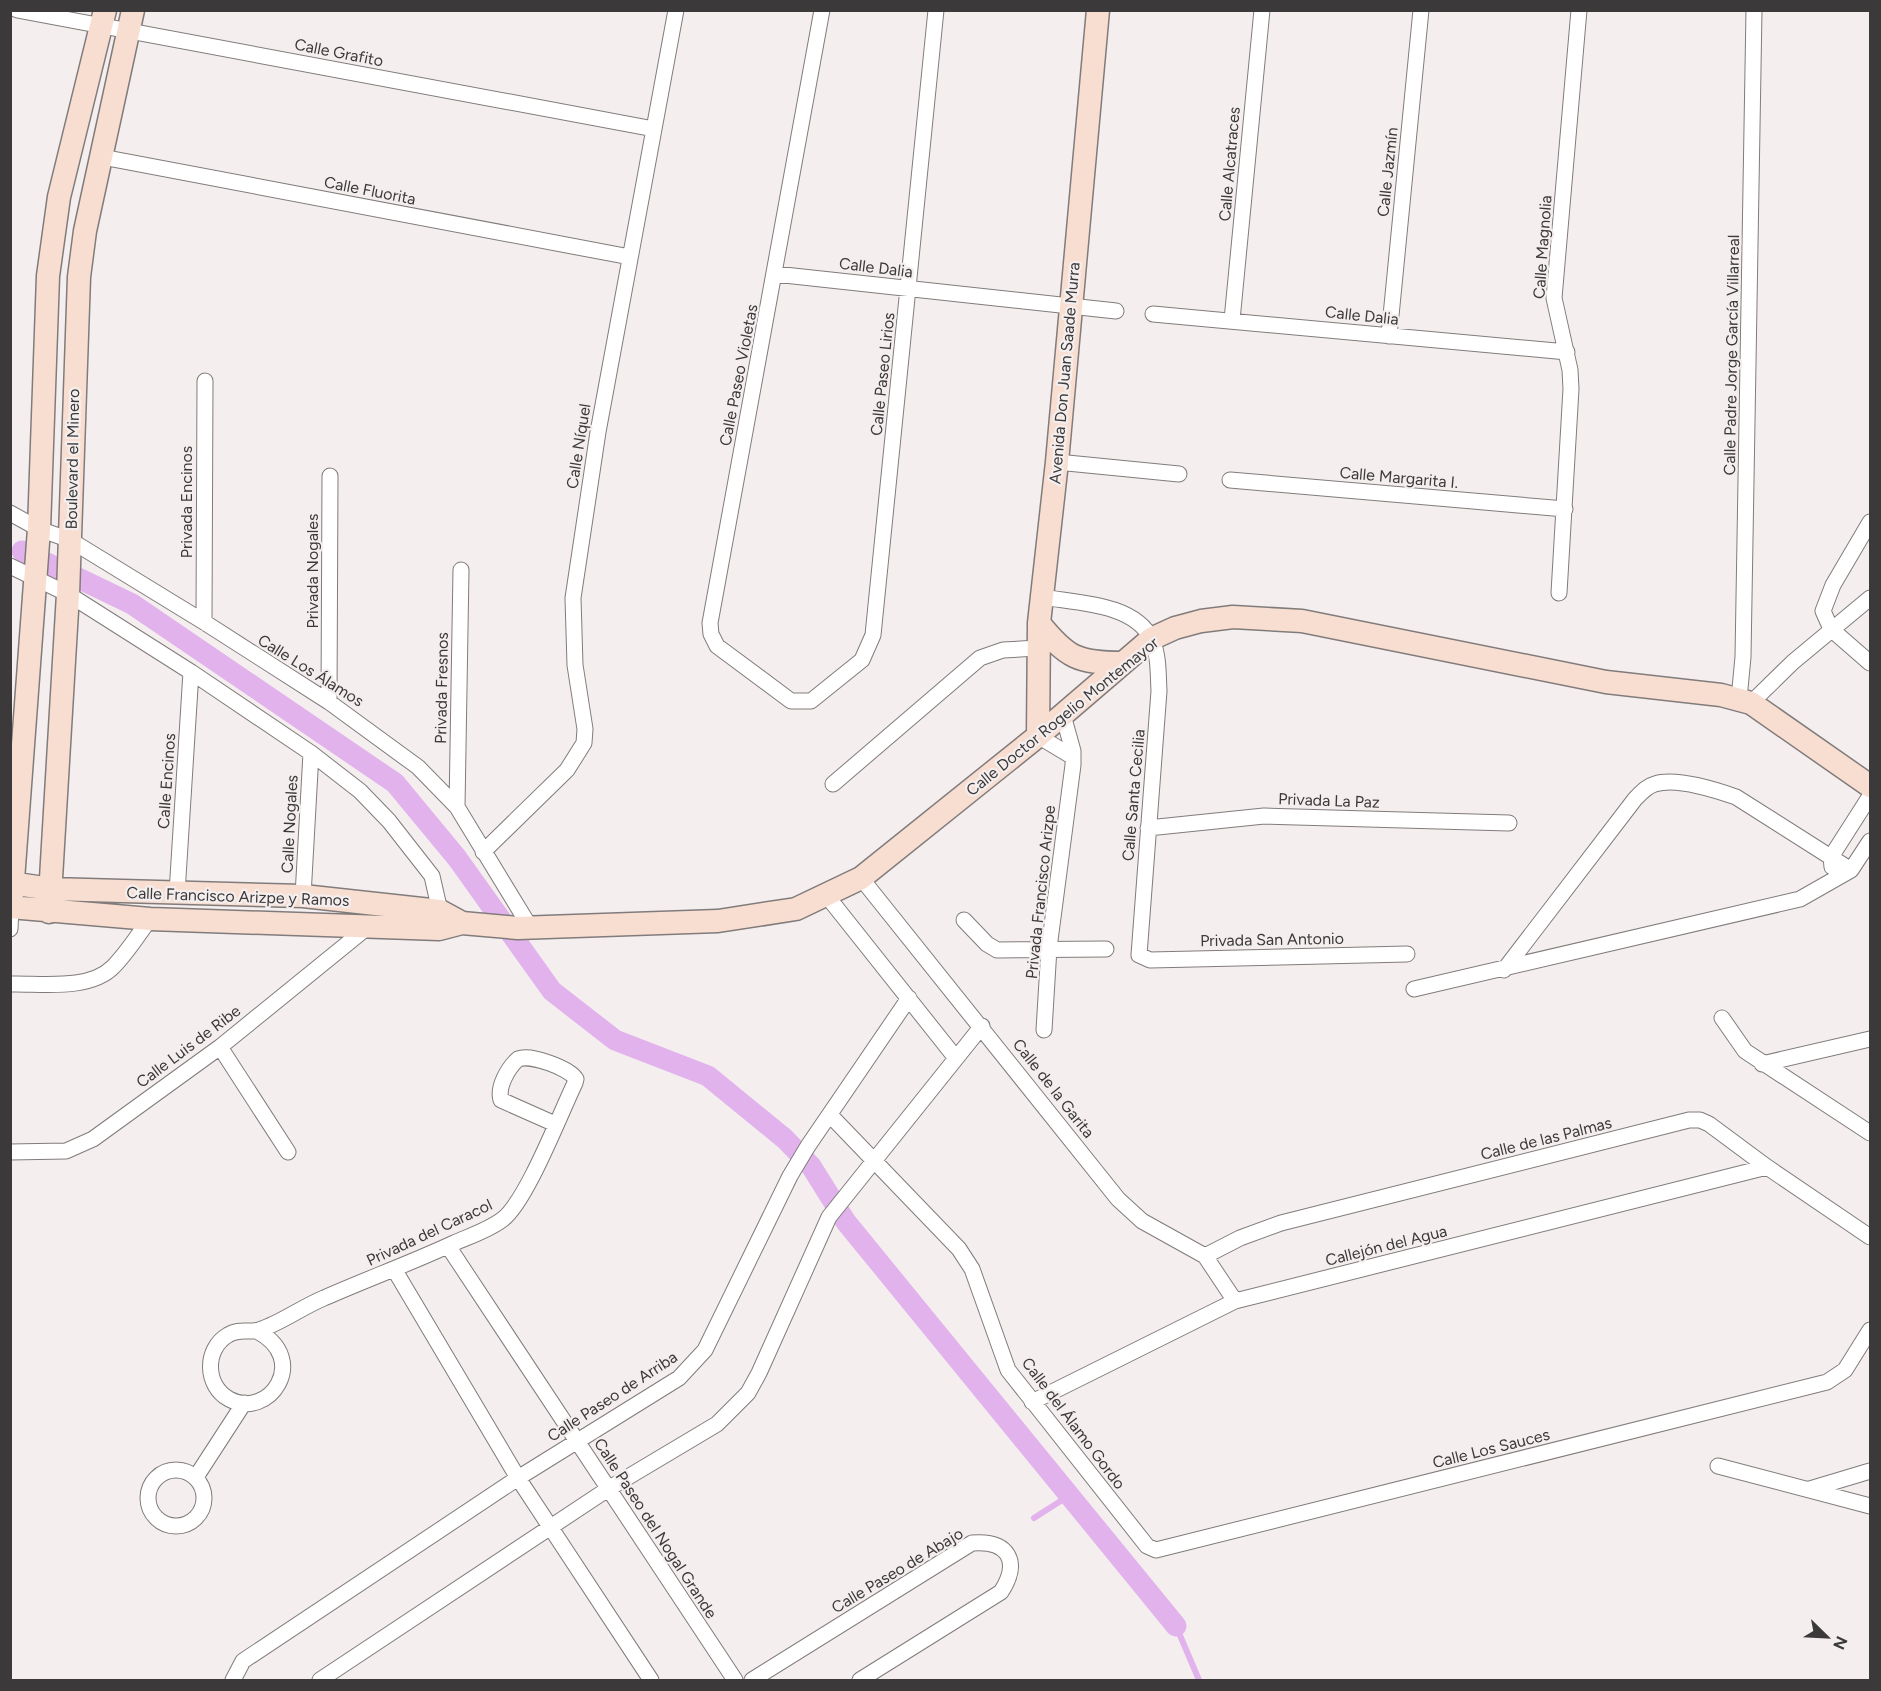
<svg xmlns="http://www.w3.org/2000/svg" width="1881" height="1691" viewBox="0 0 1881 1691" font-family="Figtree,sans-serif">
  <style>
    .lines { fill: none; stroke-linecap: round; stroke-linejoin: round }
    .stream { stroke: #e2b2ed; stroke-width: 6 }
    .canal { stroke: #e2b2ed; stroke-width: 21 }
    .street-casing { stroke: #817c7b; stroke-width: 17 }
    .secondary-casing { stroke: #817c7b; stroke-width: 25 }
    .street { stroke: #fff; stroke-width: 15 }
    .secondary { stroke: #f8ded1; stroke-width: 22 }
    .labels { text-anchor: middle; stroke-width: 4.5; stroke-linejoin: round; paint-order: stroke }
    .street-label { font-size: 16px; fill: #3b3939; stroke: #f4eeee }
  </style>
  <rect width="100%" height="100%" fill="#f4eeee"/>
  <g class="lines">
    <path class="stream" d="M1034,1518l36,-23
      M1176,1626l23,54"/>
    <path class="canal" d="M22,551l110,53 263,179 62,75 95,133 63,49 93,36 77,63 26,27 35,56 330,404"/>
    <defs>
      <path id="street" d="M17,10l637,119
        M822,10l-112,613 1,11 6,12 74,55h20l51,-41 11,-25 63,-625
        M102,157l528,100
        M775,274l341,37
        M1153,314l414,38
        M1232,320l30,-310
        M1389,336l32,-326
        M1057,462l122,12
        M1230,480l335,29
        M10,513l29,16 31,11 134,82 125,80 89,65 39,40 73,120
        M1870,522l-37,63 -10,26 8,18 39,34
        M10,566l58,28 123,78 120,81 49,38 29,30 43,55 8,35v9
        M1559,593l12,-204 -1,-19 -16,-72 25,-288
        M1042,597c34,6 93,6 110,43 7,16 6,34 7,51l-20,264 11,5 257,-6
        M204,622l1,-241
        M1739,699l4,-42 11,-647
        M329,702l1,-226
        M1751,703l42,-41 77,-64
        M1038,736l35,21
        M833,784l147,-126 23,-8 35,-2
        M457,807l4,-237
        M1148,828l116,-12 245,7
        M483,852l84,-82 17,-27 1,-14 -10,-64 -2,-67 25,-166 78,-422
        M1832,867l-1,-10 39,-61
        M861,878l257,321 24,22 63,35 30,45
        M177,893l14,-221
        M303,896l8,-143
        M827,896l128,161
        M964,920l23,24 10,6 109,-1
        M10,929l1,-22
        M1504,970l131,-171c6,-6 12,-13 20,-15 21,-7 61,6 81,13l115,73
        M10,984c31,-1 79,7 103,-17 14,-14 25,-32 37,-48
        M1414,989l386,-90 51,-29 19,-29
        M1722,1018l23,33 125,82
        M1044,1030l5,-82 24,-183v-14l-10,-36
        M220,1047l68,105
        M1762,1064l108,-25
        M830,1115l129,134 13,20 36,101 139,176 9,4 671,-168 18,-12 25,-40
        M10,1152l56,-1 27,-12 127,-92 149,-121
        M448,1246l287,434
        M1205,1256l35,-18 41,-15 408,-103h11l9,4 58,43 103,70
        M394,1269l124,209 133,202
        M257,1331c54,28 12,90 -28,68 -24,-13 -25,-50 -1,-64 11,-7 20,-2 31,-5 22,-7 43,-23 65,-32 43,-19 87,-35 130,-55 16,-7 35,-13 49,-24 24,-19 57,-105 72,-136l1,-4c-7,-11 -45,-25 -58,-20 -10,9 -21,28 -17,41l54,24
        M1032,1402l203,-101 532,-134
        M1718,1466l152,40
        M148 1498a28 28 0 1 1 56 0a28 28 0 1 1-56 0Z
        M196,1477l48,-74
        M1810,1489l60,-18
        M233,1680l10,-19 275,-183 161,-100 26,-28 85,-174 18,-30 101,-148
        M320,1680l288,-191 109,-65 31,-31 11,-20 70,-156 153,-191
        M752,1680l220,-137c36,-3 49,18 29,49l-141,88"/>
      <path id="secondary" d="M1039,623c28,35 39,40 83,40
        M1038,736l1,-113 18,-161 41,-452
        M10,883l41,6 252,7 137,15 22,12 56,5 200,-7 78,-12 65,-31 177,-142 113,-97 24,-11 26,-7 32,-4 69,4 304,61 115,13 30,8 119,83
        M10,907l140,12 289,10 23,-6
        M11,907l28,-378 9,-253 11,-79 46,-187
        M49,912l19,-318 11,-317 6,-46 48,-221"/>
    </defs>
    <use href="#street" class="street-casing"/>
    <use href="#secondary" class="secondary-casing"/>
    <use href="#street" class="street"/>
    <use href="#secondary" class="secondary"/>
  </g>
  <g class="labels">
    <g class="street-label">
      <text transform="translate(339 52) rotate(11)" y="6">Calle Grafito</text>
      <text transform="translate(1229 164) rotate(-85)" y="6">Calle Alcatraces</text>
      <text transform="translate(1387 172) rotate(-84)" y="6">Calle Jazmín</text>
      <text transform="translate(370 190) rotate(11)" y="6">Calle Fluorita</text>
      <text transform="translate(1542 247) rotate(-86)" y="6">Calle Magnolia</text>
      <text transform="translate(876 267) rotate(7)" y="6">Calle Dalia</text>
      <text transform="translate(1362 315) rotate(6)" y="6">Calle Dalia</text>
      <text transform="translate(1731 355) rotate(-89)" y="6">Calle Padre Jorge García Villarreal</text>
      <text transform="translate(1064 373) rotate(-85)" y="6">Avenida Don Juan Saade Murra</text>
      <text transform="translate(882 374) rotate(-84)" y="6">Calle Paseo Lirios</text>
      <text transform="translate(738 375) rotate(-79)" y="6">Calle Paseo Violetas</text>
      <text transform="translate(578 446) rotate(-81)" y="6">Calle Níquel</text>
      <text transform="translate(72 459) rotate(-89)" y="6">Boulevard el Minero</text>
      <text transform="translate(1399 477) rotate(5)" y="6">Calle Margarita I.</text>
      <text transform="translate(186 502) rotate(-90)" y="6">Privada Encinos</text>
      <text transform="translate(312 571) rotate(-90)" y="6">Privada Nogales</text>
      <text transform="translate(311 670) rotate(32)" y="6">Calle Los Álamos</text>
      <text transform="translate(441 688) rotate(-89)" y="6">Privada Fresnos</text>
      <text transform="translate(1062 716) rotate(-39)" y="6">Calle Doctor Rogelio Montemayor</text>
      <text transform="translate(166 781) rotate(-86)" y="6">Calle Encinos</text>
      <text transform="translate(1133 795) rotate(-85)" y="6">Calle Santa Cecilia</text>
      <text transform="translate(1329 800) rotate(2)" y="6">Privada La Paz</text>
      <text transform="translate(289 824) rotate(-87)" y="6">Calle Nogales</text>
      <text transform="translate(1040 892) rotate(-84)" y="6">Privada Francisco Arizpe</text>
      <text transform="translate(238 896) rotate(2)" y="6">Calle Francisco Arizpe y Ramos</text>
      <text transform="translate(1272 939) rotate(-1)" y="6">Privada San Antonio</text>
      <text transform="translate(188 1046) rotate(-37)" y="6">Calle Luis de Ribe</text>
      <text transform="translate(1054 1088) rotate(52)" y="6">Calle de la Garita</text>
      <text transform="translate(1546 1138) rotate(-14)" y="6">Calle de las Palmas</text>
      <text transform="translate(429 1232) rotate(-25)" y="6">Privada del Caracol</text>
      <text transform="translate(1386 1245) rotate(-14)" y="6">Callejón del Agua</text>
      <text transform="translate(612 1396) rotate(-33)" y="6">Calle Paseo de Arriba</text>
      <text transform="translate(1074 1423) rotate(53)" y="6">Calle del Álamo Gordo</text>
      <text transform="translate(1491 1448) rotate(-14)" y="6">Calle Los Sauces</text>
      <text transform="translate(656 1528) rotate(57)" y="6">Calle Paseo del Nogal Grande</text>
      <text transform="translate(897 1570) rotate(-31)" y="6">Calle Paseo de Abajo</text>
    </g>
  </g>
  <rect width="1881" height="1691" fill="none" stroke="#3b3939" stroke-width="24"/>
  <g transform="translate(1827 1637) rotate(114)" stroke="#f4eeee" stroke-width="4.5" paint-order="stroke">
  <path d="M0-4.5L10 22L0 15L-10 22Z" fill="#3b3939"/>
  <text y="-9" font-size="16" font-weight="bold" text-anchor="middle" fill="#3b3939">N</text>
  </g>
</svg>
